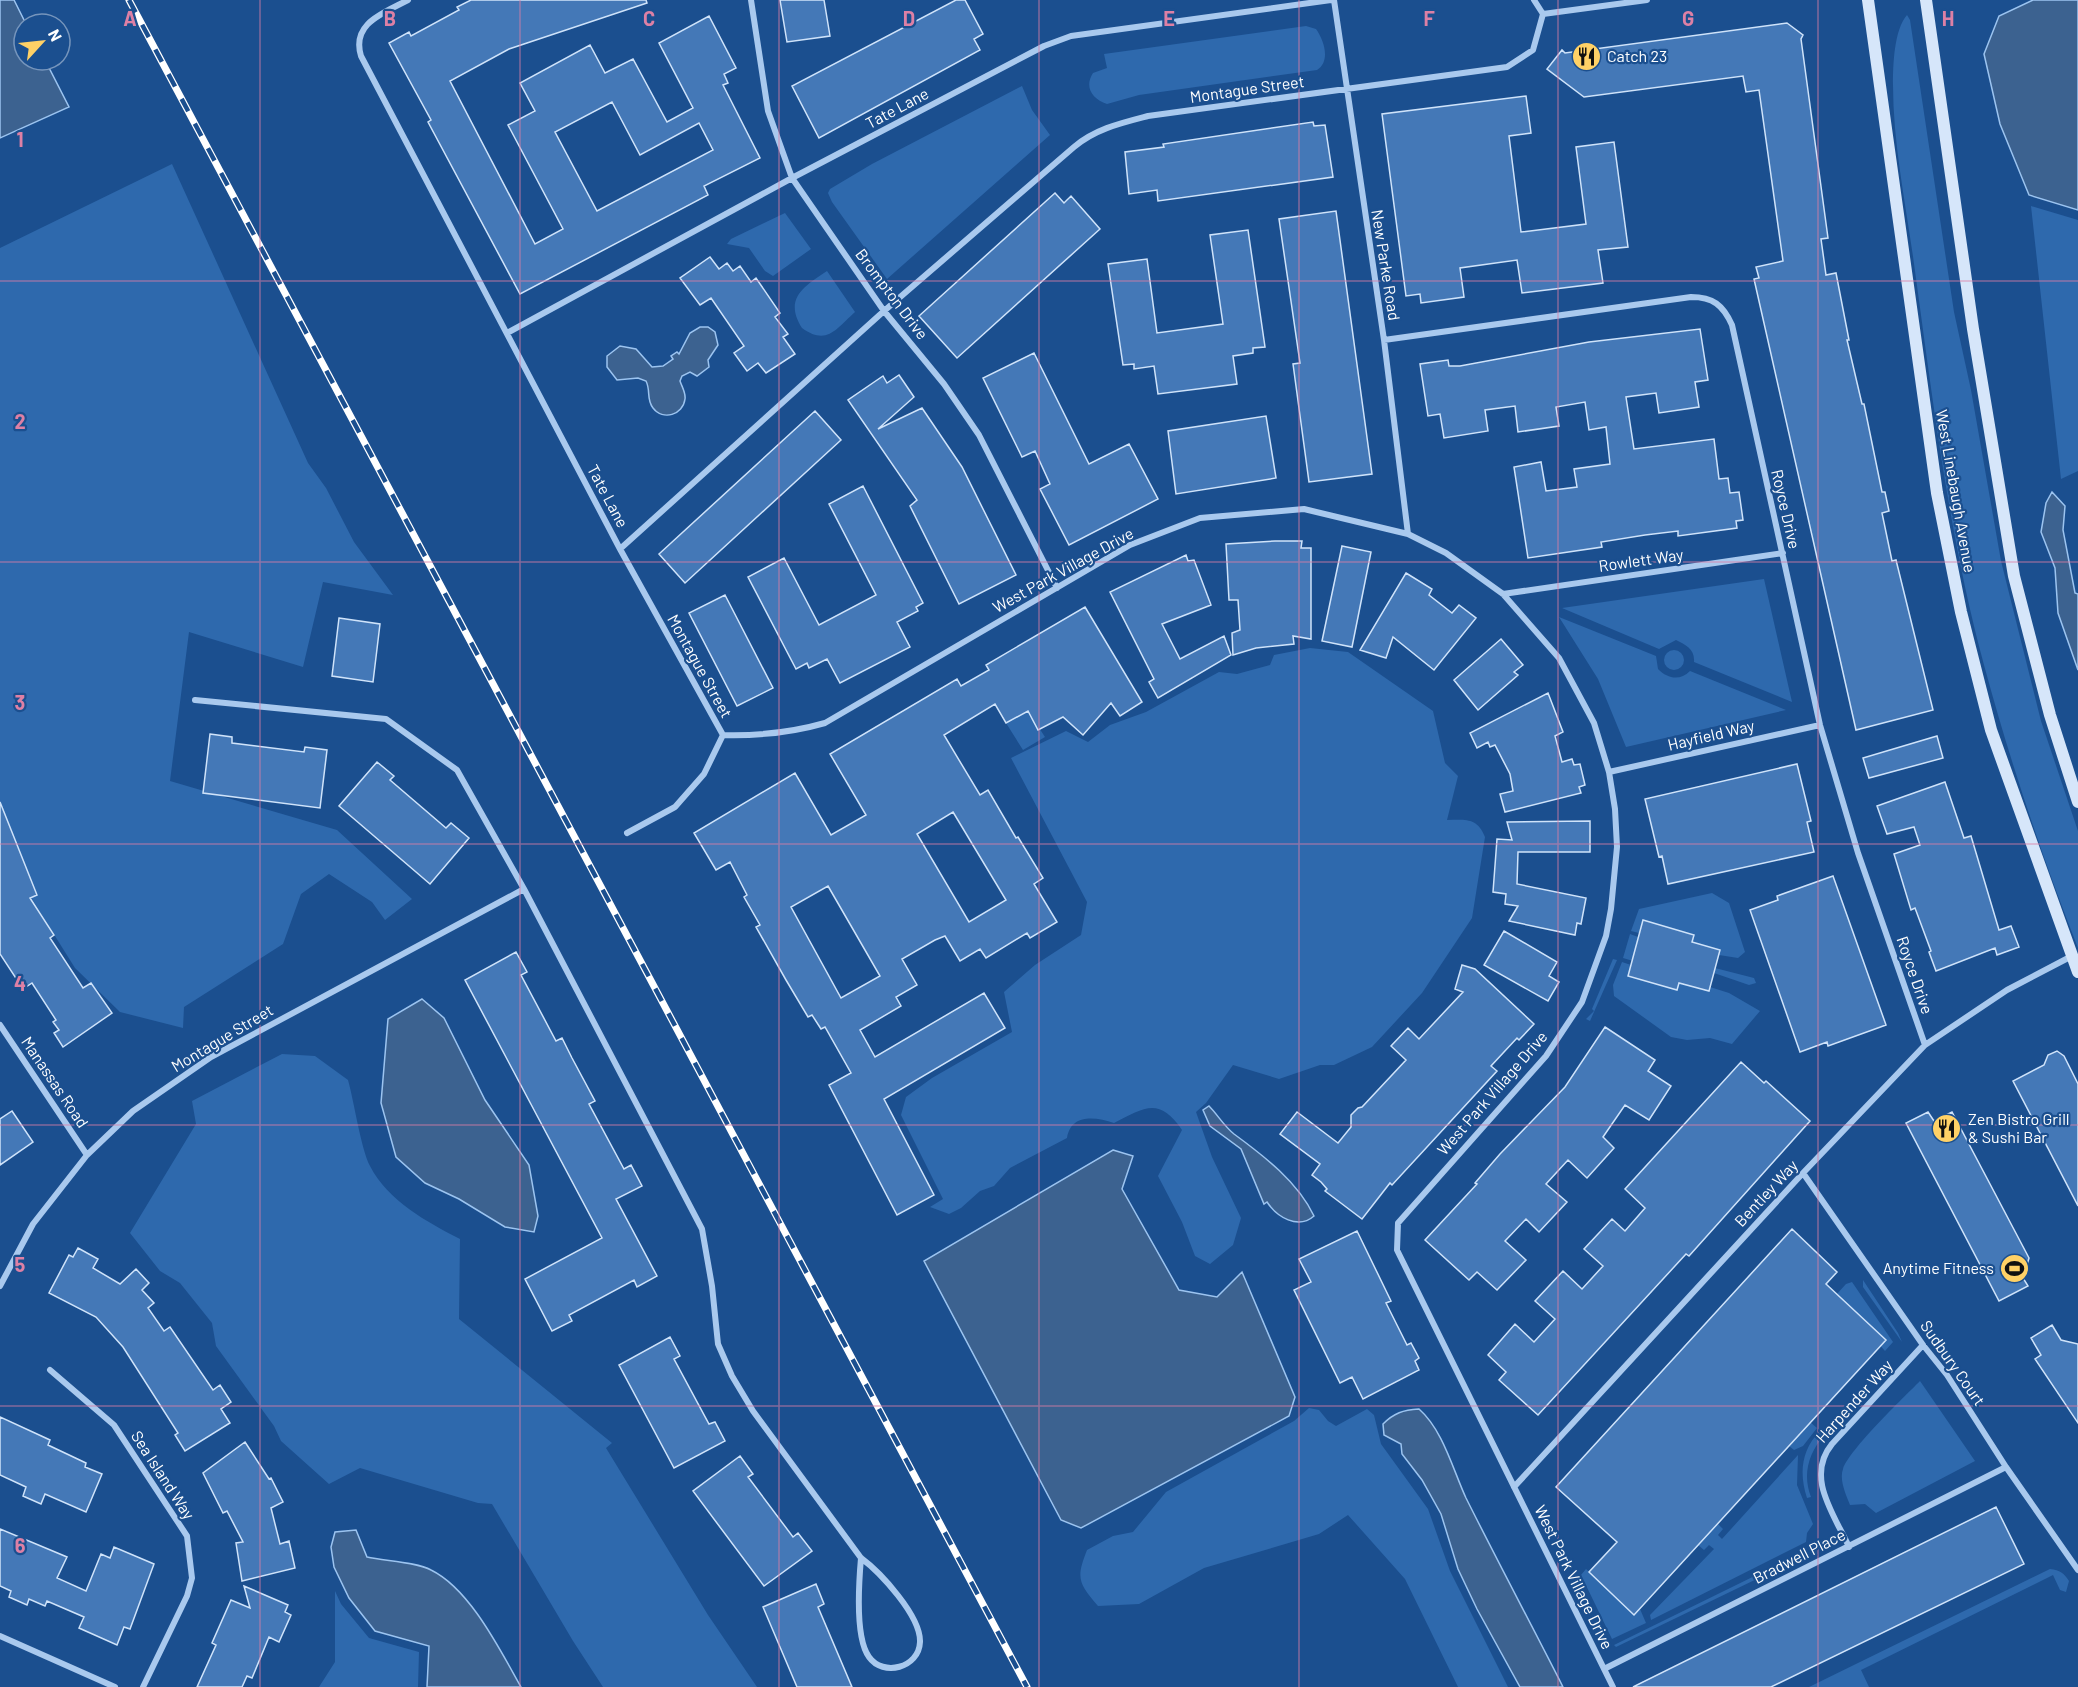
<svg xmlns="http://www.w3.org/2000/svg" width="2078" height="1687" viewBox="0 0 2078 1687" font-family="Barlow,sans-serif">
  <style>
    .green { fill: #2e69ad }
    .water { fill: #3c6290; stroke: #9cc4f0; stroke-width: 1.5 }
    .building { fill: #4478b7; stroke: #cfe3fa; stroke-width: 1.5; fill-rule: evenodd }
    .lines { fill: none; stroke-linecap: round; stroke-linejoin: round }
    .street { stroke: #a9c9ee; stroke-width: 6 }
    .secondary { stroke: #d6e6fa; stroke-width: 12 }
    .rail-casing { stroke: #fff; stroke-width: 7 }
    .rail { stroke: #1b4f8f; stroke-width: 4.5; stroke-dasharray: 14; stroke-linecap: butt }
    .grid { fill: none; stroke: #dd80a5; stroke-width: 1.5; stroke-opacity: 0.55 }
    .labels { text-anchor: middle; stroke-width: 4.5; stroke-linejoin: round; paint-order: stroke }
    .poi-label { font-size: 16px; fill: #fff; stroke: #1b4f8f; text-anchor: start }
    .street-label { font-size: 16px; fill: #fff; stroke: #1b4f8f }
    .grid-label { font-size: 20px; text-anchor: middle; font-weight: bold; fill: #dd80a5; stroke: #1b4f8f; stroke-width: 4.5; stroke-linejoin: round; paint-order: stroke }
  </style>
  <rect width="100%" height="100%" fill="#1b4f8f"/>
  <path class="green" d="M1907,15l3,5 44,292 17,78 30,171 40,160 37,110v117c-37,-94 -68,-187 -94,-283 -35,-129 -51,-263 -69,-394 -8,-61 -22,-125 -22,-186 0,-20 1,-55 14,-70z
    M1306,26l10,3c8,11 15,32 1,41l-178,25 -32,9c-15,-5 -23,-17 -14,-31l14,-5 -3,-14z
    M1022,86l10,24 18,25 -163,144 -55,-77 -4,-9 2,-4 42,-25z
    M172,164l136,299 18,25 28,54 39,53 -70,-13 -20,85 -114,-35 -19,149 167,49 75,69 -27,21 -13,-18 -43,-28 -28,20 -18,50 -99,63 -1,21 -63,-16 -45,-44 -70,-112 -5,-14v-594z
    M2031,206l47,14v251l-17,8z
    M785,213l26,36 -38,27 -8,-5 -16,-23 -22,-4 4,-5z
    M827,271l28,41c-19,17 -28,34 -53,16 -19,-30 3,-42 25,-57z
    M1764,579l28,123 -98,-40c1,-13 -8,-17 -18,-22l-17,9 -97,-41z
    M1559,617l97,39 2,13c10,10 22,12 32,2l96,39 -160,37 -28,-68z
    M1310,648l38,4 85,59 12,52 13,13 -11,44c18,0 30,-3 38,17l-13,81 -50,75 -50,54 -38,18h-14l-41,14 -46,-14 -27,38 -10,9 16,45 29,61 -8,27 -23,19 -15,-8 -13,-34 -24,-46 24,-46c-23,-34 -38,-22 -68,-7 -18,-6 -43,-10 -47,15l-57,30 -16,18 -14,5 -19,17 -12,6 -19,-7 13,-8 -42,-84 5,-18 26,-19 80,-46 -8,-40 31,-27 46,-30 6,-33 -76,-144 55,-27 22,11 22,-17 36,-13 73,-40 18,2 33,-9 4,-10z
    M1664 660a10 10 0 1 1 20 0a10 10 0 1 1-20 0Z
    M1028,711l17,26 -22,13 -17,-27z
    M1712,893l17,10 16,49 -7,6 -19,-3 1,-5 -28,-8 2,-7 -51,-15 -4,13 -8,-2 8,-22z
    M1630,934l19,7 -16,20 -10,-3z
    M1613,959l4,1 -27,61 -4,-2 8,-8 -2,-2z
    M1622,962l9,3 -3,11 49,14 2,-7 29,8 2,-4 19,6 31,18 -28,33 -22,-6 -23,2 -16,-3 -57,-41 -1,-11z
    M1715,968l39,10 2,5 -7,2 -35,-12z
    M282,1054l33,2 33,24c6,21 13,69 22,86 18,35 57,56 90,73l-1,80 153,124 -6,5 102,167 49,72h-154l-30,-46 -81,-137 -14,-1 -118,-35 -31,16 -48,-43 -7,-15 -58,-80 -4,-23 -32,-40 -20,-12 -30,-38 66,-109 -4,-23z
    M1863,1280l35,53 4,9 -39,-55z
    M1852,1282l41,60 -8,9 -49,-56 10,-11z
    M1920,1381l55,80 -99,52 -11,-9 -15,1c-4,-10 -11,-25 -7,-36 6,-19 60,-71 77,-88z
    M1309,1408l10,2 9,11 8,5 31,-17 7,6 7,29 47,65 22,62 58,116h-50l-53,-108 -57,-64 -29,19 -115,34 -65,36 -41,2c-20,-23 -22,-28 -11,-56l26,-14 20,-4 33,-40 128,-71z
    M1810,1422l7,6 -14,18 -9,4 -5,-4z
    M1820,1431l4,4c-15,18 -22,39 -13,62l-4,1c-8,-24 -6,-48 13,-67z
    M1798,1455l-1,30 16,39 -6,9 -1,9 -155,78 -1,-5 64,-66 -5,-4 -5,5 -6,-5 5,-5 -49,-44 63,27 6,6 -5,6 4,4z
    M1787,1560l1,4 -172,83 -2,-2z
    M1586,1569l48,46 6,-6 6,14 -34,16 -31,-64z
    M2050,1569c10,1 14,4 19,12l-3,11 -6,-2 -7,-15 -192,95 8,17h-60z
    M335,1591l6,13 28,34 50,14 -1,35h-99l16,-25z"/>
  <path class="water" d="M0,0h14l12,24h-2v36h21l24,47 -69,31z
    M2033,0h45v210l-49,-15 -29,-71 -16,-70 15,-38z
    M700,327h8l7,5 3,13 -10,15 1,7 -12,9 -7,-4 -8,4 -2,5c2,6 6,12 5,18 -2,16 -22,22 -32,9 -7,-9 -2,-17 -7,-27l-8,-3 -21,2 -10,-13v-11l13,-10 16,3 16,18 11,-1 10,-7 -2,-3 6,-4 2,2 11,-21z
    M2052,492l13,14 -2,24 12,63 3,1v76l-20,-57 -3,-45 -14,-36 5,-29z
    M422,999l22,19 41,82 44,65 9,51 -4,16 -29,-5 -46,-28 -34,-16 -29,-26 -15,-54 7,-84z
    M1209,1106c8,8 15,20 25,28 30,22 64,48 80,82 -16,14 -37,1 -47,-14l-3,2 -23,-55 -31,-23 -7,-16z
    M1113,1150l20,6 -11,33 57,101 38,7 25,-25 53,125 -6,19 -208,112 -20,-8 -137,-259z
    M1419,1409c24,21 34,61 47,89 32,64 65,126 97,189h-43l-43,-78 -19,-40 -17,-55 -19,-34 -20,-26 -1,-10 -17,-9 -1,-11c11,-11 20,-14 36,-15z
    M356,1530l11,27c18,4 50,5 64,13 39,19 69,80 90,117h-94l2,-41 -54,-15 -26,-33 -15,-31 -3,-20 4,-15z"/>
  <path class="building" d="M471,0h175l1,3 -138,46 -59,32 85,163 28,-15 -55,-104 27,-14 -15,-28 70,-38 15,28 28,-14 34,63 26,-14 -34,-65 50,-27 27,52 -12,6 4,9 -5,2 37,73 -56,28 4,9 -188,99 -92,-172 3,-2 -42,-77 20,-11 2,4 48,-26 -2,-3zM612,102l28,53 59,-32 14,27 -116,61 -42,-79z
    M780,0h44l6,36 -43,6z
    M956,0h9l18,34 -9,5 6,11 -161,88 -27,-52z
    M1787,23l16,12 -2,4 27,199 -7,1 5,36 10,-2 13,67h-2l15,64h2l18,88h3l4,19 -7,2 10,48 4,-1 37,150 -77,20 -102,-451 5,-1 -3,-11 27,-6 -24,-171 -13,2 -3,-16 -159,21 -37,-28 15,-19 3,3z
    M1526,96l5,37 -22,3 12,96 65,-8 -10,-77 38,-5 14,105 -30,3 5,33 -81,10 -5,-33 -57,8 4,29 -43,6 -1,-9 -14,2 -24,-182z
    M1313,122l1,4 11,-1 8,52 -175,24 -1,-11 -28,4 -4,-42 39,-5 -1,-3z
    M1055,193l9,10 7,-7 29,33 -143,129 -38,-42z
    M1336,211l36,263 -63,8 -16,-118 7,-1 -21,-144z
    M1248,230l17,117 -12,1v5l-20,3 4,28 -79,10 -4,-28 -20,3v-5l-11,1 -15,-101 39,-5 10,74 66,-9 -13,-89z
    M710,257l9,12 8,-6 6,8 7,-5 11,16 5,-4 24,35 -5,4 13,17 -5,3 12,17 -29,19 -8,-10 -11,8 -13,-18 10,-7 -33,-48 -11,7 -20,-27z
    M1700,329l8,51 -13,2 4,25 -40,6 -3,-20 -30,4 8,52 80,-10 5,40 9,-1 2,15 9,-1 4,28 -7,1 1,7 -59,8v-5l-33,4 -44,7 1,5 -74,11 -14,-91 27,-5 5,29 31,-4 -3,-18 36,-5 -4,-37 -17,3 -4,-28 -29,5 3,19 -41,6 -3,-26 -30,4 3,21 -44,7 -4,-24 -12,2 -8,-52 28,-4 1,6h11l129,-24z
    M1034,353l55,111 40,-20 29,55 -89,46 -29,-56 10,-5 -15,-33 -13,6 -39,-79z
    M899,375l15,22 -36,32 44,-21 40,59 54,108 -57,29 -49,-98 7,-6 -69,-100 35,-24 4,7z
    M815,411l26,29 -156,143 -26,-29z
    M1266,416l10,62 -100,16 -8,-63z
    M863,486l60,117 -7,4 2,4 -21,11 13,25 -70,36 -13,-24 -18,9 -2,-5 -11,6 -48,-92 36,-19 35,67 57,-30 -47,-91z
    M1275,541h27l-1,7h10v91l-18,-3 1,8 -38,4 -23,7 -1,-22 8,-3 -2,-30h-9l-3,-56z
    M1342,546l29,6 -19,95 -30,-6z
    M1186,555l2,6 6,-1 17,45 -49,19 18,35 44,-23 7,19 -73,43 -9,-16 5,-3 -44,-87z
    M1406,573l26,16 -3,6 23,18 7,-8 17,13 -42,52 -41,-33 -7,21 -26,-8z
    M725,595l48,93 -36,18 -48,-93z
    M1085,607l57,95 -22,14 -9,-13 -28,32 -20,-18 -25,13 -10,-19 -22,12 -11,-19 -51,31 36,60 8,-5 28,48 2,-1 25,41 -9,6 23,38 -27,16 -3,-5 -41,25 -6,-9 -20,12 -15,-25 -10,4 -33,19 15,26 -21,12 5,9 -41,24 15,27 109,-64 21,35 -121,71 50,96 -37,20 -68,-130 22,-12 -26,-46 -4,2 -9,-14 -4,2 -22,-37 -30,-53 4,-2 -16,-28 3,-2 -17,-33 -14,8 -22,-37 101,-60 36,62 35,-20 -36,-61 127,-75 4,7 28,-16 -3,-5zM953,812l53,88 -37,22 -52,-88zM828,886l52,90 -39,22 -50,-91z
    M339,618l41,6 -7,58 -41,-6z
    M1501,639l22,26 -9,7 4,3 -40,35 -24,-30z
    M1548,693l15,39 -8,4 7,26 10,-3 2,6 6,-1 5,21 -6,2 2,6 -76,19 -5,-18 13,-3 -3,-17 -15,-29 -5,2 -2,-5 -11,6 -7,-15z
    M210,734l22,3v6l72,9 1,-5 22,3 -7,58 -117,-15z
    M1937,736l6,22 -74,20 -6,-20z
    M377,762l17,14 -4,4 56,48 5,-5 18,15 -39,46 -91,-78z
    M1797,764l14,57 -4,1 7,30 -146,32 -6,-28 -3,1 -14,-58z
    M1945,782l19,56 7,-2 28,94 12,-4 8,21 -22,8 -2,-7 -59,23 -7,-19 2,-1 -16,-43 -4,2 -17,-56 26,-9 -6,-18 -27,7 -10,-28z
    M0,802l37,93 -7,3 24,37 -4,3 33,50 8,-5 21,30 -49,34 -9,-14 5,-3 -6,-8 3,-2 -24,-37 -9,6 -23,-35z
    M1590,821v31h-72l-1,32 69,14 -5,26 -4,-1 -2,12 -66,-14 9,-15 -13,-2 1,-10 -13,-2 4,-53 15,1 -5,-18z
    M1833,876l53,149 -58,21 -1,-4 -27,10 -50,-142 28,-10 -1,-4z
    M1643,920l51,15 -2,7 28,8 -11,41 -30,-8 -2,7 -49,-14z
    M1504,931l53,31 -8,14 10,6 -11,19 -64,-36z
    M516,952l11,20 -6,3 35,66 6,-3 10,20 23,43 -6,3 35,65 7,-4 11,21 -26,13 41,77 -20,11 -3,-7 -65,35 3,6 -20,10 -27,-52 77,-41 -137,-258z
    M1462,965l13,4 59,55 -15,16 -2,-2 -26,28 6,5 -105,114 -2,-2 -28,36 -37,-28 2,-2 -6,-7 -9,-7 8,-11 -40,-30 17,-22 41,31 13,-16v-12l7,-7 4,-1 44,-47 -15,-14 17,-18 11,11 44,-47 -8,-3z
    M1605,1027l50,33 -7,11 23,15 -22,34 -24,-15 -22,32 11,11 -27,30 -19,-18 -22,24 21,18 -28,30 -13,-13 -21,22 21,19 -29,30 -20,-18 -8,8 -44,-40 52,-56 -2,-1 25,-29 65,-67z
    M2057,1051l7,5 14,28v122l-65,-125 31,-16 4,-10z
    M1741,1062l23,21 2,-2 44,40 -121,135 -3,-2 -148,161 -39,-35 7,-8 -18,-17 27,-31 19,18 21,-23 -20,-18 28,-30 19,18 21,-23 -19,-17 28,-30 13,12 20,-23 -20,-19z
    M12,1111l21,31 -33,23v-46z
    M1928,1112l6,9 18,-9 77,146 -6,20 5,8 -29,15 -93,-178z
    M1792,1229l45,43 -11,12 60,56 -252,275 -45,-43 28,-30 -61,-55z
    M1357,1231l34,70 -5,2 21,42 4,-2 8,15 -4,3 4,9 -56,29 -11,-22 -12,6 -46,-93 17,-8 -12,-23z
    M78,1248l20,11 -5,9 27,16 16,-15 13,14 -7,7 12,13 -6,5 16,23 6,-4 43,63 7,-5 11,17 -10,7 9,14 -45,28 -10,-16 3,-2 -55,-86 -27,-30 -47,-24 20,-38 4,2z
    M2052,1325l9,15 17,4v79l-43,-64 6,-4 -10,-17z
    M670,1337l10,19 -6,3 35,65 6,-2 10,19 -51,27 -55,-103z
    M0,1417l50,23 -2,5 38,18 -1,4 17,7 -16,38 -41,-18 -4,10 -18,-8 3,-9 -26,-12z
    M245,1442l24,37 2,-1 12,24 -12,6 9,36 9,-3 6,27 -53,13 -6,-38 7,-1 -16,-31 -4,2 -20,-40z
    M740,1456l13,18 -5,3 45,60 5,-4 14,18 -48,35 -71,-95z
    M1996,1507l28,57 -253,123h-138z
    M0,1529l67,28 -10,21 29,13 15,-37 9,4 4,-11 40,17 -24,65 -6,-2 -7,18 -38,-17 5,-11 -37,-16 -2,5 -16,-7 -2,6 -18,-8 2,-6 -11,-5z
    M816,1584l8,20 -6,3 34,80h-55l-34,-80z
    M244,1586l44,19 -3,7 6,3 -12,27 -10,-5 -17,41 -5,-2 -5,11h-45l19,-42 -4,-2 19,-43 19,8z"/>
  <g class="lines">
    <path class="street" d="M408,0c-24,13 -57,23 -47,56l259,493 103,186
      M751,0l17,111 24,67 92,133 60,73 35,51 78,153
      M1334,0l50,340 24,194
      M1534,0l9,14
      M1543,14l104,-14
      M507,333l285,-155 252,-132 27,-10 260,-36
      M1384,340l307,-43c22,0 32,8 41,28l88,400 38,128 67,192
      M620,549l264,-238 190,-164c21,-18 47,-24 74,-31l359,-49 26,-17 10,-36
      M1503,594l280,-41
      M195,700l191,19 71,51 67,119 178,340 10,57 6,58 14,32 21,35 108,147c19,14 60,58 59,84 -1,26 -37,35 -51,15 -14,-19 -10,-76 -8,-99
      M723,735c36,1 67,-2 102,-12l305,-178 70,-27 104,-9 104,25 38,19 57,41 56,64 35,65 15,49 6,37 2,38 -6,62 -5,27 -24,66 -36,54 -148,167 -1,27 216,437
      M1609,772l211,-47
      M627,833l48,-26 29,-33 19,-39
      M0,1025l87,130
      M1803,1173l120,172 24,30 59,92 72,103
      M0,1286l33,-62 54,-69 46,-44 78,-54 313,-168
      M50,1370l64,55 73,111 5,42 -5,18 -44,91
      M1514,1487l289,-314 122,-128 82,-55 63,-33
      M1849,1547c-15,-33 -44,-70 -17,-103l91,-99
      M0,1636l115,51
      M1604,1669l402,-202"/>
    <path class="secondary" d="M1868,0l69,493 24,119 30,118 87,242
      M1926,0l47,329 41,247 36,139 28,87"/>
    <defs>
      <path id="rail" d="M129,0l898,1687"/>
    </defs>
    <use href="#rail" class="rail-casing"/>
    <use href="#rail" class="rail"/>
  </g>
  <path class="grid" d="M260,0v1687M520,0v1687M779,0v1687M1039,0v1687M1299,0v1687M1558,0v1687M1818,0v1687M0,281h2078M0,562h2078M0,844h2078M0,1125h2078M0,1406h2078"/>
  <defs>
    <symbol id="restaurant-disc" viewBox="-11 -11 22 22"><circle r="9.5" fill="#ffd166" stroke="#1b4f8f"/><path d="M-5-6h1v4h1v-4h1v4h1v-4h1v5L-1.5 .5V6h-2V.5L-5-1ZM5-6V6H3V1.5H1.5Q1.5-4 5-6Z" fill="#111"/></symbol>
    <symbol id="stadium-disc" viewBox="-11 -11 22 22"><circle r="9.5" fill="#ffd166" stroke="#1b4f8f"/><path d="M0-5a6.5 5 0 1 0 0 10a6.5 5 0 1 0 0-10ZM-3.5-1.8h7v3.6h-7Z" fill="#111"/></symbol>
  </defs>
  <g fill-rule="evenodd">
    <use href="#restaurant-disc" x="1570" y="40" width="33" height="33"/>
    <use href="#restaurant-disc" x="1930" y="1112" width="33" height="33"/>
    <use href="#stadium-disc" x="1998" y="1252" width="33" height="33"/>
  </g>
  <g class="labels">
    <g class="poi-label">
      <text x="1607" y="62">Catch 23</text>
      <text x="1968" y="1125">Zen Bistro Grill<tspan x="1968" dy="18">&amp; Sushi Bar</tspan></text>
      <text x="1994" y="1274" text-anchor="end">Anytime Fitness</text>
    </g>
    <g class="street-label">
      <text transform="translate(1247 89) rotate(-8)" y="6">Montague Street</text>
      <text transform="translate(897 108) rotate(-28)" y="6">Tate Lane</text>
      <text transform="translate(1386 265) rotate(81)" y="6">New Parke Road</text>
      <text transform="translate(892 294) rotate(53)" y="6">Brompton Drive</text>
      <text transform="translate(1956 491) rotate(80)" y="6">West Linebaugh Avenue</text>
      <text transform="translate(608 496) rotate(62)" y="6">Tate Lane</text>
      <text transform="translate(1786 509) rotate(77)" y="6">Royce Drive</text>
      <text transform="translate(1641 560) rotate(-8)" y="6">Rowlett Way</text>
      <text transform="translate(1063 570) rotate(-29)" y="6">West Park Village Drive</text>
      <text transform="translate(700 666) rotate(61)" y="6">Montague Street</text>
      <text transform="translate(1711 735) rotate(-13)" y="6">Hayfield Way</text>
      <text transform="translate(1915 975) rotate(71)" y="6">Royce Drive</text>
      <text transform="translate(222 1038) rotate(-31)" y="6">Montague Street</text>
      <text transform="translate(55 1082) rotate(56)" y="6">Manassas Road</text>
      <text transform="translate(1492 1093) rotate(-49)" y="6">West Park Village Drive</text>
      <text transform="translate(1766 1193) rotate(-47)" y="6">Bentley Way</text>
      <text transform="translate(1953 1363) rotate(55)" y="6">Sudbury Court</text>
      <text transform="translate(1854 1401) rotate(-48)" y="6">Harpender Way</text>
      <text transform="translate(163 1475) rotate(57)" y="6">Sea Island Way</text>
      <text transform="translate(1799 1556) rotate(-27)" y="6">Bradwell Place</text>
      <text transform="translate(1574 1577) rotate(64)" y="6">West Park Village Drive</text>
    </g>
  </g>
  <g class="grid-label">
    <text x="130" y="26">A</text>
    <text x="390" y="26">B</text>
    <text x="649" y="26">C</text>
    <text x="909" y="26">D</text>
    <text x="1169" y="26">E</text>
    <text x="1429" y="26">F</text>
    <text x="1688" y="26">G</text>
    <text x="1948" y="26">H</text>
    <text x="20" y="147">1</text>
    <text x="20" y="429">2</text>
    <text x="20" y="710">3</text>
    <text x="20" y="991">4</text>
    <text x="20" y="1272">5</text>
    <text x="20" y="1553">6</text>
  </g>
  <g transform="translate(42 42) rotate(63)"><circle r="28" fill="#1b4f8f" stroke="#7695bc" stroke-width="1.5"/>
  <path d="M0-4.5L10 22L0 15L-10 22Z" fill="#ffd166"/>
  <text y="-9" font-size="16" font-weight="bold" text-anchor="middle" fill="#ffffff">N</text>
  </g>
</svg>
